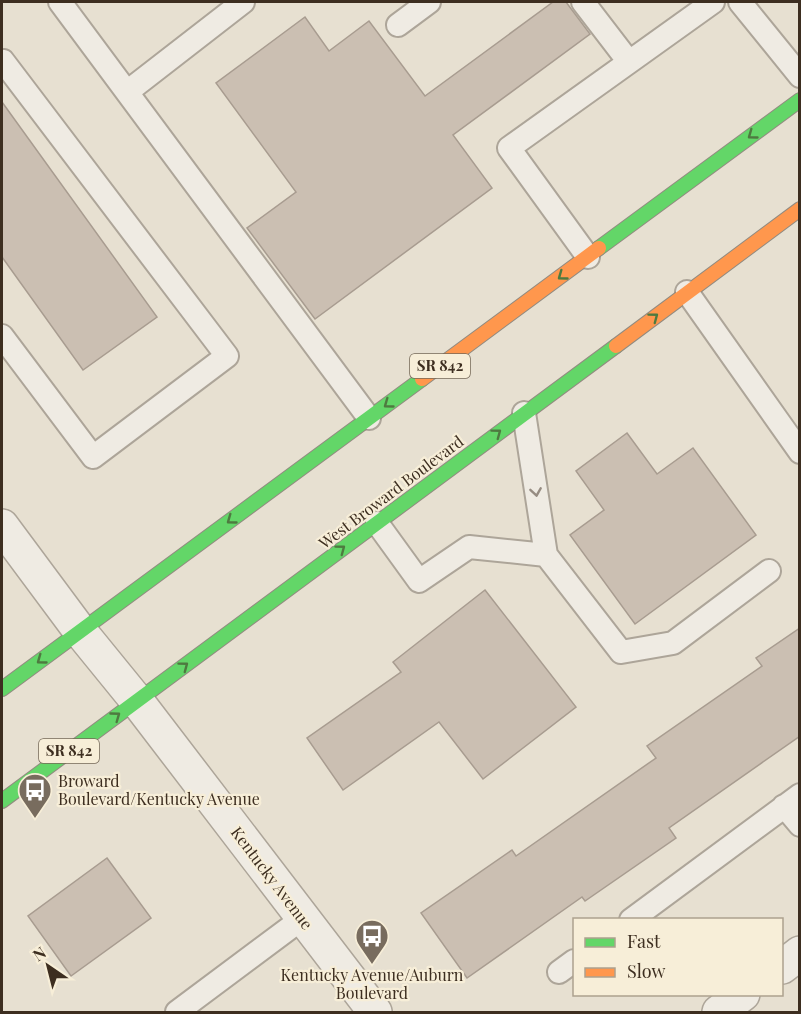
<svg xmlns="http://www.w3.org/2000/svg" width="801" height="1014" viewBox="0 0 801 1014" font-family="'Playfair Display',serif">
  <style>
    .building { fill: #cbbfb2; stroke: #a89c90; stroke-width: 1.5 }
    .lines { fill: none; stroke-linecap: round; stroke-linejoin: round }
    .lane-casing { stroke: #ada599; stroke-width: 26 }
    .street-casing { stroke: #ada599; stroke-width: 36 }
    .fast-casing { stroke: #928b80; stroke-width: 16 }
    .slow-casing { stroke: #928b80; stroke-width: 16 }
    .lane { stroke: #efebe3; stroke-width: 22 }
    .street { stroke: #efebe3; stroke-width: 33 }
    .fast { stroke: #63d668; stroke-width: 14 }
    .slow { stroke: #ff974d; stroke-width: 14 }
    .oneway { stroke: #4e7a40 }
    .oneway2 { stroke: #968c82 }
    .labels { text-anchor: middle; stroke-width: 4.5; stroke-linejoin: round; paint-order: stroke }
    .shield { fill: #f7eed8; stroke: #756857; stroke-width: 1.5 }
    .shield-label { font-size: 15px; font-weight: bold; fill: #3d2e20 }
    .street-label { font-size: 16px; fill: #3d2e20; stroke: #f7eed8 }
    .poi-label { font-size: 16px; fill: #3d2e20; stroke: #f7eed8; text-anchor: start }
  </style>
  <rect width="100%" height="100%" fill="#e7e0d1"/>
  <path class="building" d="M553,2h13l24,32 -137,101 39,53 -177,131 -68,-91 49,-36 -80,-109 89,-66 24,34 40,-30 56,75z
    M2,102l155,215 -74,53 -81,-113z
    M627,433l30,41 36,-26 63,87 -121,89 -65,-89 34,-25 -28,-39z
    M485,590l91,117 -93,72 -44,-57 -96,68 -36,-52 94,-66 -8,-10z
    M800,628v108l-131,92 7,10 -91,63 -3,-4 -115,81 -46,-65 91,-63 4,6 140,-98 -9,-12 115,-80 -6,-8z
    M107,858l44,60 -80,58 -43,-60z"/>
  <g class="lines">
    <defs>
      <path id="lane" d="M60,2l309,416
        M583,2l46,60
        M740,2l60,74
        M398,25l31,-23
        M127,92l116,-90
        M588,257l-79,-109 204,-146
        M687,292l113,160
        M2,336l91,121 134,-101 -224,-295
        M524,413l22,142
        M377,523l42,58 50,-34 77,8 75,97 52,-9 96,-72
        M784,806l16,19
        M631,920l169,-125
        M559,972l15,-11
        M177,1012l126,-94"/>
      <path id="street" d="M2,526l78,105 57,70 238,311
        M782,967l18,-14
        M719,1012l24,-18"/>
      <path id="fast" d="M599,248l201,-148
        M2,689l420,-310
        M2,801l614,-455"/>
      <path id="slow" d="M616,346l184,-137
        M422,379l177,-131"/>
    </defs>
    <use href="#lane" class="lane-casing"/>
    <use href="#street" class="street-casing"/>
    <use href="#fast" class="fast-casing"/>
    <use href="#slow" class="slow-casing"/>
    <use href="#lane" class="lane"/>
    <use href="#street" class="street"/>
    <use href="#fast" class="fast"/>
    <use href="#slow" class="slow"/>
  </g>
  <defs><path id="oneway-chevron" d="M-2-3.5L2.5 0L-2 3.5" fill="none" stroke-width="1.6" stroke-linecap="round" stroke-linejoin="round" transform="scale(1.5)"/></defs>
  <g class="oneway">
    <use href="#oneway-chevron" transform="translate(752 135) rotate(144)"/>
    <use href="#oneway-chevron" transform="translate(562 276) rotate(144)"/>
    <use href="#oneway-chevron" transform="translate(654 317) rotate(-37)"/>
    <use href="#oneway-chevron" transform="translate(388 404) rotate(144)"/>
    <use href="#oneway-chevron" transform="translate(497 433) rotate(-37)"/>
    <use href="#oneway-chevron" transform="translate(231 520) rotate(144)"/>
    <use href="#oneway-chevron" transform="translate(341 549) rotate(-37)"/>
    <use href="#oneway-chevron" transform="translate(41 660) rotate(144)"/>
    <use href="#oneway-chevron" transform="translate(184 666) rotate(-37)"/>
    <use href="#oneway-chevron" transform="translate(116 716) rotate(-36)"/>
  </g>
  <use class="oneway2" href="#oneway-chevron" transform="translate(536 492) rotate(81)"/>
  <defs>
    <symbol id="bus-pin" viewBox="-11 -11 22 30"><path d="M0 17L-7.5 6A9.5 9.5 0 1 1 7.5 6Z" fill="#786c5e" stroke="#f7eed8"/><path d="M-5-6H5V4H4V6H2V4H-2V6H-4V4H-5ZM-3.5-4V0h7V-4ZM-3.5 1.2v1.5H-2V1.2ZM2 1.2v1.5H3.5V1.2Z" fill="#fff"/></symbol>
  </defs>
  <g fill-rule="evenodd">
    <use href="#bus-pin" x="16" y="771" width="38" height="52"/>
    <use href="#bus-pin" x="353" y="917" width="38" height="52"/>
  </g>
  <g class="labels">
    <g class="shield">
      <rect x="410" y="354" width="60" height="24" rx="4.5"/>
      <rect x="39" y="739" width="60" height="24" rx="4.5"/>
    </g>
    <g class="shield-label">
      <text x="440" y="371">SR 842</text>
      <text x="69" y="756">SR 842</text>
    </g>
    <g class="street-label">
      <text transform="translate(391 492) rotate(-37)" y="6">West Broward Boulevard</text>
      <text transform="translate(272 878) rotate(53)" y="6">Kentucky Avenue</text>
    </g>
    <g class="poi-label">
      <text x="58" y="787">Broward<tspan x="58" dy="18">Boulevard/Kentucky Avenue</tspan></text>
      <text x="372" y="981" text-anchor="middle">Kentucky Avenue/Auburn<tspan x="372" dy="18">Boulevard</tspan></text>
    </g>
  </g>
  <rect width="801" height="1014" fill="none" stroke="#3d2e20" stroke-width="6"/>
  <rect x="573" y="918" width="210" height="78" fill="#f7eed8" stroke="#ada18e" stroke-width="1.5"/>
  <rect x="585" y="938" width="30" height="9" fill="#63d668" stroke="#ada18e" stroke-width="1.5"/>
  <text x="627" y="948" font-size="18" fill="#3d2e20">Fast</text>
  <rect x="585" y="968" width="30" height="9" fill="#ff974d" stroke="#ada18e" stroke-width="1.5"/>
  <text x="627" y="978" font-size="18" fill="#3d2e20">Slow</text>
  <g transform="translate(48 966) rotate(325)" stroke="#f7eed8" stroke-width="4.5" paint-order="stroke">
  <path d="M0-4.5L10 22L0 15L-10 22Z" fill="#3d2e20"/>
  <text y="-9" font-size="16" font-weight="bold" text-anchor="middle" fill="#3d2e20">N</text>
  </g>
</svg>
